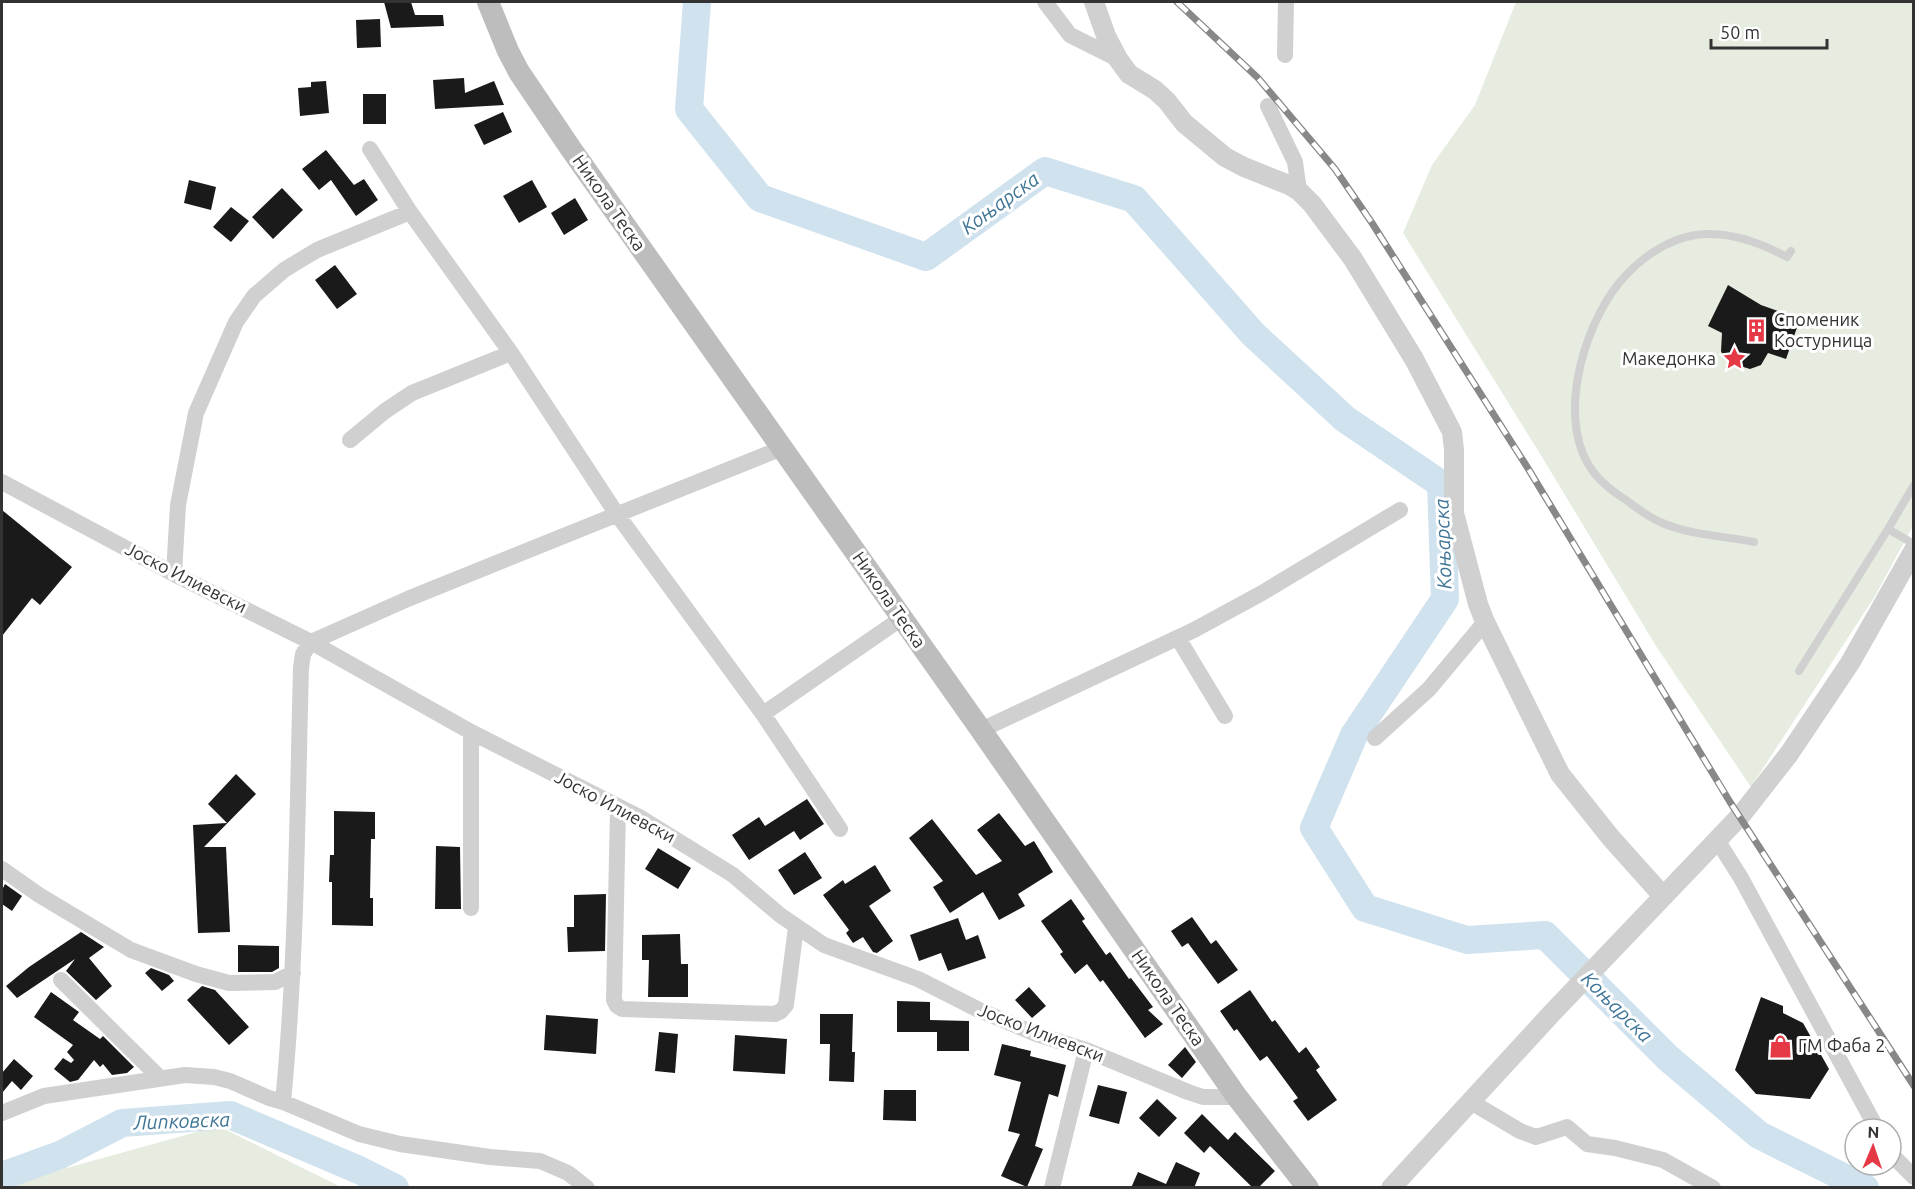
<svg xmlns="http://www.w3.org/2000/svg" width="1915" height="1189" viewBox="0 0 1915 1189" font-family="Ubuntu,sans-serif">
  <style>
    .green { fill: #e6ecdf }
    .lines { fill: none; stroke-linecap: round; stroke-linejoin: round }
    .river { stroke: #cfe2ee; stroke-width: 28 }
    .building { fill: #1a1a1a }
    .service { stroke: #d0d0d0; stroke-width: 8 }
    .minor { stroke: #d0d0d0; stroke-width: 16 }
    .tertiary { stroke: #d0d0d0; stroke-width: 20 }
    .secondary { stroke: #bdbdbd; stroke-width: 22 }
    .rail-casing { stroke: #888; stroke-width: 7 }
    .rail { stroke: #fff; stroke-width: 4.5; stroke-dasharray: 14; stroke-linecap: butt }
    .labels { text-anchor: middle; stroke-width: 6; stroke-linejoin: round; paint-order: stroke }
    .street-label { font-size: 18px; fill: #333; stroke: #fff }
    .poi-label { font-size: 18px; fill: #333; stroke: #fff; text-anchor: start }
    .water-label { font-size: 20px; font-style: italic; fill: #3f7597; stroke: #fff }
  </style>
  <rect width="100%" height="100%" fill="#fff"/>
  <path class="green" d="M1516,2h397v524l-38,70 -124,191 -95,-141 -114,-189 -139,-224 29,-68 43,-60z
    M218,1126l123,61h-339v-1z"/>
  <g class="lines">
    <path class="river" d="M697,2l-8,107 71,89 166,59 119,-86 89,28 119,135 92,85 96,65 4,115 -91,136 -40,93 51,80 102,32 78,-5 123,123 91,77 106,53
      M2,1176l58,-21 62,-32 108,-8 129,55 36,18"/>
  </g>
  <path class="building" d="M384,2h27l4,13h28l1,11 -53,2z
    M380,19l1,28 -24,1 -1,-28z
    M464,78l1,15 29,-12 10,24 -69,4 -2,-29z
    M326,81l3,32 -29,3 -2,-28 13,-1v-5z
    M363,94h23v30h-23z
    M503,112l9,20 -28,13 -10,-20z
    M326,150l28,35 10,-6 14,21 -22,16 -25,-36 -12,10 -17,-21z
    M189,180l27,7 -5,23 -27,-7z
    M532,180l15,27 -28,16 -16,-27z
    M282,188l21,22 -30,29 -21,-22z
    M575,198l13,22 -24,15 -13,-22z
    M231,207l18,14 -18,21 -18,-15z
    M335,265l22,29 -20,15 -22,-29z
    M1728,285l33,20 39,14 -14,40 -18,-6 -7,12 -11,4 -20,-6 -7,-7 -2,-5 1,-18 -14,-7z
    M2,510l70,57 -32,38 -8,-7 -30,38z
    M236,774l20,20 -52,53h22l4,85 -32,1 -5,-108 34,-2 -19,-19z
    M807,799l17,25 -24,16 -6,-9 -45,29 -17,-25 27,-18 6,9z
    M334,811l41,1v27h-4l-1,59h3v28l-41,-1v-43h-3l1,-27h4z
    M999,813l26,33 9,-5 19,31 -35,22 7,12 -26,14 -16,-28 -33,21 -17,-26 10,-6 -34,-43 23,-19 44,56 26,-14 -25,-31z
    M436,846l24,1 1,62h-26z
    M658,848l33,20 -13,21 -33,-20z
    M805,852l17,26 -28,17 -16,-25z
    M875,865l16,26 -22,15 24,35 -16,12 -4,-1 -10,-15 -10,6 -7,-10 3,-3 -26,-35 20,-15 2,4z
    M5,884l17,12 -10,15 -10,-7v-14z
    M606,894l-1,57 -37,1 -1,-25h7v-32z
    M1071,899l14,20 -3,2 24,34 4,-3 19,27 2,-1 22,29 -5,3 15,14 -18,14 -42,-58 -3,2 -13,-18 -12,10 -15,-20 3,-2 -22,-31z
    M1192,917l19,27 5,-4 22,30 -20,14 -30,-41 -6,4 -11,-16z
    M958,918l8,22 12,-5 8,23 -38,13 -7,-18 -22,8 -9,-26z
    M81,932l23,15 -15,11 23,28 -16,14 -30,-29 9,-12 -58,39 -11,-12 23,-19z
    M680,934l1,30h7v33h-40l1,-37h-7v-25z
    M238,945l41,1v22l-7,4h-34z
    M151,968l18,7 5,6 -12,10 -17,-18z
    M202,986l13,4 34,37 -20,18 -42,-45z
    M1029,987l17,19 -14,12 -17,-18z
    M1250,990l22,32 3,-2 24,33 7,-6 14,20 -4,3 21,30 -29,21 -15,-20 5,-3 -31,-42 -7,5 -23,-32 -3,2 -14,-20z
    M51,992l28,20 -6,8 27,19 3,-3 31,31 -7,6 -15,2 -9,-11 -3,3 -6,-7 -16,20 -8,2 -16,-13 9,-11 8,5 3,-3 -7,-8 6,-7 -39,-28z
    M1761,997l22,9v7l20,10 26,46 -19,30 -54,-5 -21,-24z
    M897,1001l33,1v18l39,1v30h-32v-19h-40z
    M820,1014h33l-1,38h3l-1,30 -25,-1 1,-37h-10z
    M546,1015l52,4 -2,35 -52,-4z
    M659,1032l19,2 -3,39 -20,-2z
    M735,1035l52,4 -2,35 -52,-3z
    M1002,1044l29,7 -1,5 36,9 -8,32 -9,-3 -14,52 8,3 -16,38 -26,-11 19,-42 -12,-3 13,-49 -27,-7z
    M1185,1047l11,15 -14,16 -14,-13z
    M14,1059l19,17 -12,14 -9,-9 -10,12v-20z
    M1098,1085l29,7 -8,32 -30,-8z
    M884,1090h32v31l-33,-1z
    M1157,1099l20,19 -18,19 -20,-19z
    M1202,1114l26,26 7,-8 40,39 -17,17h-5l-43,-42 -6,7 -20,-20z
    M1176,1162l24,11 -6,15h-63l7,-16 28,12z"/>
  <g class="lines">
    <path class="service" d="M1888,529l26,15
      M1754,542c-30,-6 -65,-7 -94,-20 -12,-5 -23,-14 -34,-22 -11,-7 -23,-16 -31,-26 -41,-50 -12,-147 24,-191 15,-18 36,-35 58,-43 36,-14 78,0 110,17l4,-6
      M1799,671l89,-142 26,-44"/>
    <path class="minor" d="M1045,2l25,33 48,24
      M1285,55l1,-53
      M1268,106l27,56 4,29
      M370,149l40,63 101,141 105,160 147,201 77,115
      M350,440l35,-29 27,-18 99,-40
      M2,482l172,92 137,68 160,90 170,86 92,57 47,40 44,30 94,34 61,31 57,24 50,16 102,42 15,5h34
      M174,574l4,-69 18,-92 40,-91 18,-26 30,-26 33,-20 93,-38
      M1178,638l47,78
      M763,714l139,-96
      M981,730l213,-100 68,-37 138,-83
      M1375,738l54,-49 56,-67
      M618,808l-4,192 3,6 5,3 153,5 6,-3 5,-6 10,-78
      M1717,840l24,38 136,251
      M2,869l37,26 92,55 65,24 33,9 46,-1 18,-9
      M471,908v-176
      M61,980l99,98
      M283,1102c14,-144 14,-289 18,-434l2,-14 8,-12 99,-44 372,-150
      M1471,1102l49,29 16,6 31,-10 20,17 28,4 48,12 50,28
      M2,1113l42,-17 141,-21 29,2 16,4 39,17 14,4 76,32 41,10 90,13 50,4 28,12 19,15
      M1891,1154l23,23
      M1052,1188l34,-138"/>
    <path class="tertiary" d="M1094,2l12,34 12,23 11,15 26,16 12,11 17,22 41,34 19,10 45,18 10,6 13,13 41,55 61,100 38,73 2,18v63l24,91 7,18 75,152 51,64 52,58
      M1391,1188l161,-175 190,-199 47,-60 61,-91 64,-113"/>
    <path class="secondary" d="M488,2l20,49 11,21 52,77 410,581 256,367 71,91"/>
    <defs>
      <path id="rail" d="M1177,2l81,76 77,91 37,54 157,247 201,332 184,284"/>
    </defs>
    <use href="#rail" class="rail-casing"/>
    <use href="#rail" class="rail"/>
  </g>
  <defs>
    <symbol id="building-bare" viewBox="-9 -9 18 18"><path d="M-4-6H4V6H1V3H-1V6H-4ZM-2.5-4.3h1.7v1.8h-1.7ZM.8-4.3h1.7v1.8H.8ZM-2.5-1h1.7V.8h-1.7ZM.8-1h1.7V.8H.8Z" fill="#e63946" stroke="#fff" stroke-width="2.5" paint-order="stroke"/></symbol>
    <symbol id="sight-bare" viewBox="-9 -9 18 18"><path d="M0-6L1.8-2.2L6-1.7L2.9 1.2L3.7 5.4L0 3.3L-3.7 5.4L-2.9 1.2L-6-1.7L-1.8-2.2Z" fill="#e63946" stroke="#fff" stroke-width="2.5" paint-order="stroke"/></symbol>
    <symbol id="shop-bare" viewBox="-9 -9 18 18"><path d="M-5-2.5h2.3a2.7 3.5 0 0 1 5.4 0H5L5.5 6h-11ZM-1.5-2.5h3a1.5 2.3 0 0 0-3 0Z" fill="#e63946" stroke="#fff" stroke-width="2.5" paint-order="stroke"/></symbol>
  </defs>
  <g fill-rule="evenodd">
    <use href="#building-bare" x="1740" y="314" width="33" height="33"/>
    <use href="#sight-bare" x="1718" y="342" width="33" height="33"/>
    <use href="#shop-bare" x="1764" y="1030" width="33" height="33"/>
  </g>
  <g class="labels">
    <g class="street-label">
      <text transform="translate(609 203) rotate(55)" y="6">Никола Теска</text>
      <text transform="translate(186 578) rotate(27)" y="6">Јоско Илиевски</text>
      <text transform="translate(889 600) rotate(55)" y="6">Никола Теска</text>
      <text transform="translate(615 807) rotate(28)" y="6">Јоско Илиевски</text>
      <text transform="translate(1168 998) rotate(55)" y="6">Никола Теска</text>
      <text transform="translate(1041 1033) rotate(21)" y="6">Јоско Илиевски</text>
    </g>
    <g class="poi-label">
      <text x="1774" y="326">Споменик<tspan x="1774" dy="21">Костурница</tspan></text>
      <text x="1716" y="365" text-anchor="end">Македонка</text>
      <text x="1798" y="1052">ГМ Фаба 2</text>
    </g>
    <g class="water-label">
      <text transform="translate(1000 203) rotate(-36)" y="7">Коњарска</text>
      <text transform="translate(1443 544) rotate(-92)" y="7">Коњарска</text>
      <text transform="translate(1617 1007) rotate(45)" y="7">Коњарска</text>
      <text transform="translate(182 1121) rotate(-2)" y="7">Липковска</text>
    </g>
  </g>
  <rect width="1915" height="1189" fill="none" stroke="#333333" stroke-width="6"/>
  <g transform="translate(1873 1147) rotate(2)"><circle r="28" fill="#ffffff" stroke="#adadad" stroke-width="1.5"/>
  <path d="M0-4.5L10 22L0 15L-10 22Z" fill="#e63946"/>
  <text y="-9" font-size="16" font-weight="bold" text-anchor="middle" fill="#333333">N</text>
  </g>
  <path d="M1711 39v9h116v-9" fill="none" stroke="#333333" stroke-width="3"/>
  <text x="1720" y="39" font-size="18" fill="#333333" stroke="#ffffff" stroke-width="4.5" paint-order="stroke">50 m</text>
</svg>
